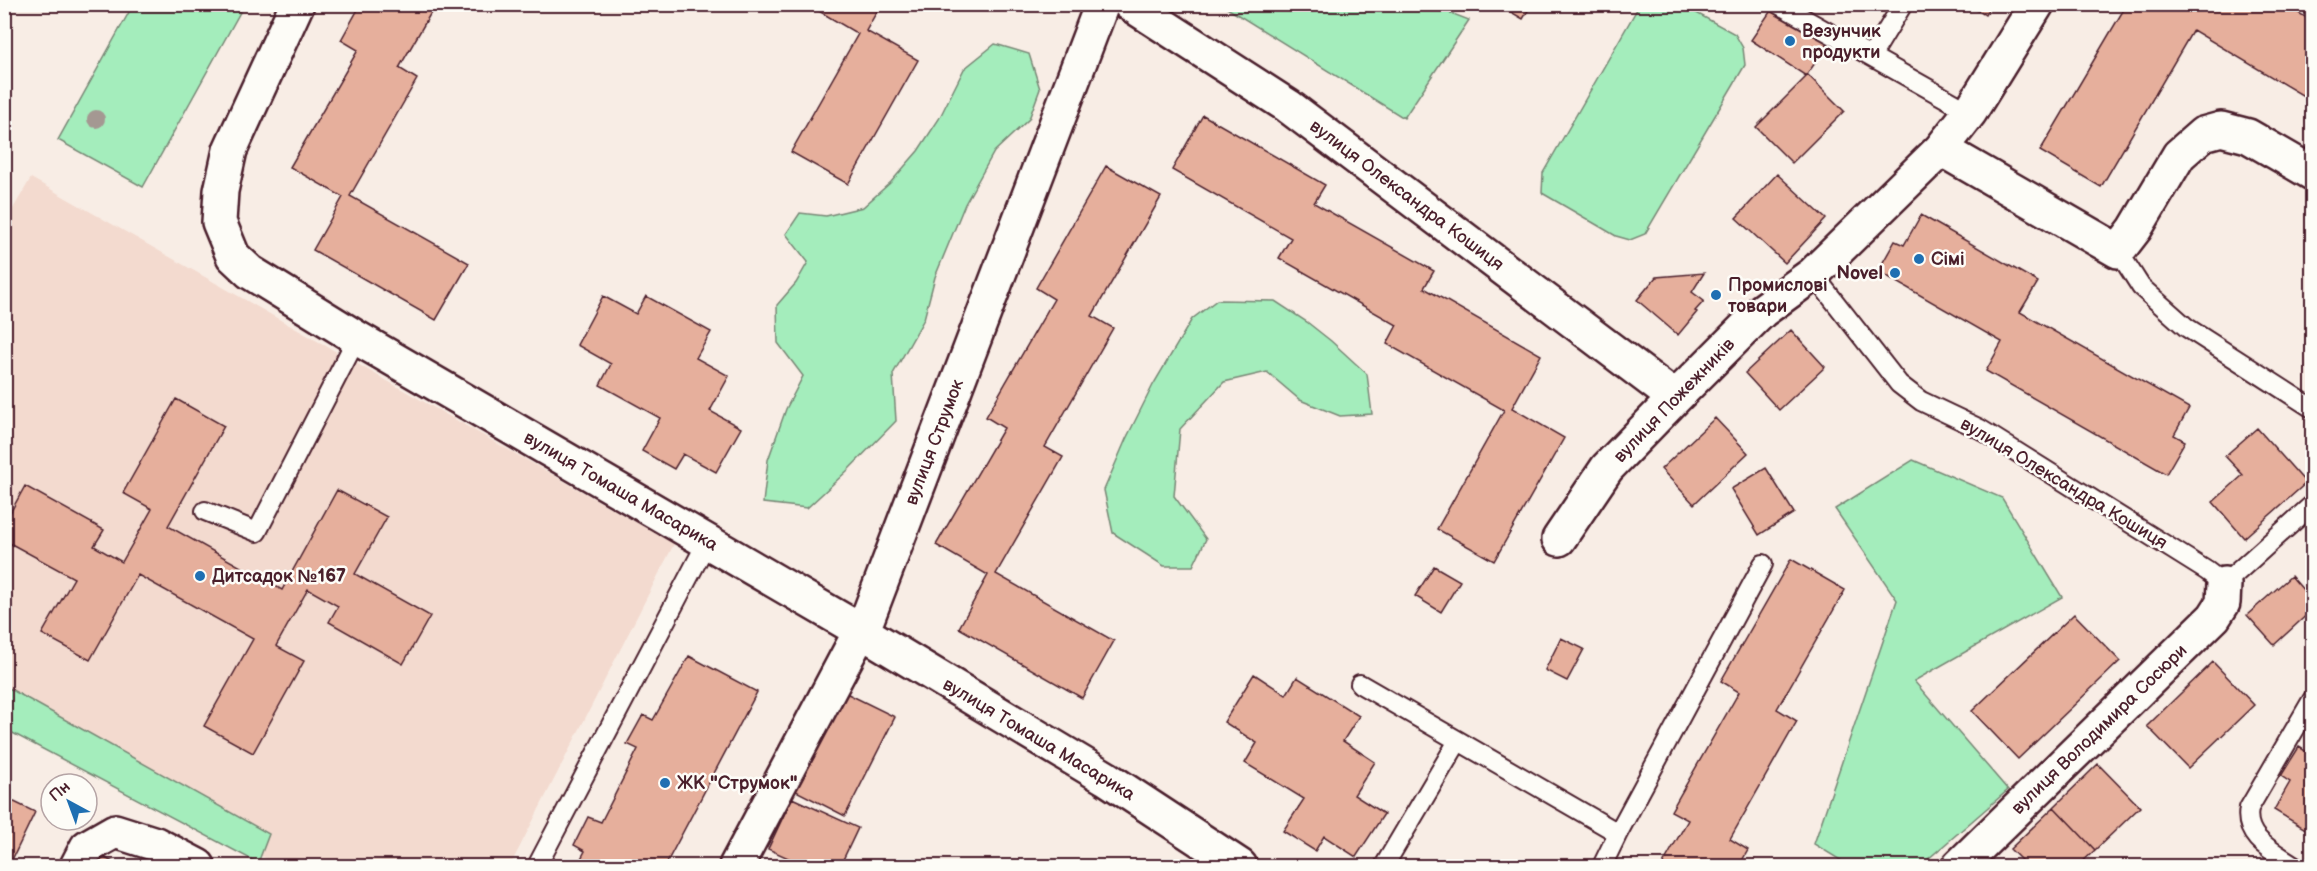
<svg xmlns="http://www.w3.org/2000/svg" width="2317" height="871" viewBox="0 0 2317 871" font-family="'Balsamiq Sans',sans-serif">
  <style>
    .built { fill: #f3dacf }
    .green { fill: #a4edbc; stroke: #778674; stroke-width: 1.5 }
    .building { fill: #e6af9c; stroke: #4a1f2b; stroke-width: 1.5 }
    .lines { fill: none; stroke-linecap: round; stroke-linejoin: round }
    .lane-casing { stroke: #4a1f2b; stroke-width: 22 }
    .street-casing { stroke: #4a1f2b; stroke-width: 38 }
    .lane { stroke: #fdfcf7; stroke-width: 18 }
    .street { stroke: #fdfcf7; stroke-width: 33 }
    .tree { fill: #a49892 }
    .poi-dot { fill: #1f6fb2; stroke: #fdfcf7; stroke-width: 2 }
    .labels { text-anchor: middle; stroke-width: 5; stroke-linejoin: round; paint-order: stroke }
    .poi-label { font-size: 18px; font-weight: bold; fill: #4a1f2b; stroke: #fdfcf7; text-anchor: start }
    .street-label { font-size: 18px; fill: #4a1f2b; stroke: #fdfcf7 }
  </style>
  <rect width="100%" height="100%" fill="#f8ede5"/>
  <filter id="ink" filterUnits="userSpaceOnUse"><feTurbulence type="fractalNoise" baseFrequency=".0167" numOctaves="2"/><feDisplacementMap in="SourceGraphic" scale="12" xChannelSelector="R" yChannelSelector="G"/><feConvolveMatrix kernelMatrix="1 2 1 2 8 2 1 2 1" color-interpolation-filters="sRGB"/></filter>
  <g filter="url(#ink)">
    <path class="built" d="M31,178l643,366 -164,322h-229l-276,-141 -1,-501z"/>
    <path class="green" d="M1640,4l42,1 53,29 8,14 2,17 -100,169 -15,6 -14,-4 -74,-43 1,-20z
      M133,5h111l-101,182 -85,-47z
      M1222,5h208l39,15 -65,98z
      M995,44l34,10 11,35 -11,30 -35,33 -29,52 -30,73 -11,42 -31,55 3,47 -48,49 -41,38 -44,-5 5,-43 18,-51 17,-33 -25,-33 -1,-38 19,-22 12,-21 -22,-28 14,-21 26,3 37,-9 28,-25 27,-31 21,-32 25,-50z
      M1217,300l58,1 32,21 24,19 36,33 5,40 -32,2 -40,-16 -33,-28 -43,10 -44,47 -6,67 32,43 -13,27h-29l-51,-33 -9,-43 22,-51 27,-54 39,-66z
      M1913,460l89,38 60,99 -148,84 94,109 -88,76h-70l-36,-22 83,-244 -62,-91z
      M5,686l264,148 -11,29 -253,-134z"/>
    <path class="building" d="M361,4h75l-37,64 18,11 -67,117 119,67 -33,57 -123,-70 30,-53 -53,-30 68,-117 -17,-10z
      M807,4h74l-15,27 52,29 -70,124 -57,-32 67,-118z
      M1497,4h35l-9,15z
      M1967,4h24l-6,11z
      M2127,4h157l28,17v80l-119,-71 -92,157 -61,-36z
      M1774,6l55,37 -23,33 -55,-36z
      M1808,75l36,36 -52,52 -36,-36z
      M1203,115l122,70 -11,18 120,68 -10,17 117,67 -29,53 52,30 -70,123 -57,-32 67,-119 -117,-66 10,-19 -118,-67 12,-20 -119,-68z
      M1106,166l55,31 -69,119 21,12 -68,119 18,10 -67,117 118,67 -32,57 -123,-70 29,-53 -52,-30 68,-117 -18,-11 68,-118 -18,-11z
      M1777,174l49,45 -41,44 -49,-45z
      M1921,215l117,67 -18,30 169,96 -15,27 11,6 -19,33 -180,-103 16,-29 -124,-71 17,-30 9,4z
      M1704,273l-12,19 12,9 -9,10 2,1 -19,23 -41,-35 19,-23z
      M603,296l33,18 10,-18 65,36 -15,26 33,18 -19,35 31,17 -25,44 -33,-18 -9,15 -32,-18 18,-33 -60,-33 11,-21 -34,-19z
      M1791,330l34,37 -46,43 -34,-37z
      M176,399l48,27 -56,100 114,64 55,-100 50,27 -32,57 75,42 -27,48 -74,-42 9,-16 -30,-17 -32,57 28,15 -51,92 -49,-27 49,-87 -115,-64 -48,85 -48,-26 32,-56 -70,-38v-16l21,-38 79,44 -10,16 28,16 30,-53 -29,-16z
      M1715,418l33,35 -54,51 -33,-35z
      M2257,428l49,55 -62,55 -31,-36 30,-27 -18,-19z
      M1766,468l28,45 -35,22 -28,-46z
      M1791,559l54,31 -68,119 20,12 -67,118 18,11 -9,16h-77l26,-46 -17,-9 68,-119 -18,-11z
      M1434,566l26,15 -19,31 -26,-16z
      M2291,576l21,24v10l-38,35 -27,-30z
      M2074,614l46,47 -102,98 -46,-48z
      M1561,638l23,11 -17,32 -22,-11z
      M689,656l68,36 -92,174h-88l8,-15 -11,-6 14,-28 13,5 37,-73 -11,-5 16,-29 10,5z
      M2213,662l41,43 -66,63 -41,-42z
      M1254,674l32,21 11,-18 62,39 -16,25 32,21 -21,33 30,19 -28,43 -32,-21 -9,15 -32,-20 21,-32 -59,-36 12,-20 -33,-21z
      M846,693l49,24 -50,99 -49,-25z
      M2299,747l13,8v78l-38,-23 16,-28 -9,-6z
      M2098,764l42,43 -45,43 -41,-43z
      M4,797l31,15 -26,54h-5z
      M792,798l66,30 -18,38h-34l-38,-17z
      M2054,807l41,43 -17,16h-51l-17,-17z
      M103,857l18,9h-23z"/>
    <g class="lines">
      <defs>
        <path id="lane" d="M1778,4l192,108
          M1872,55l31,-51
          M2118,251l23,36 45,40 126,81
          M1813,274l86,110 22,17 59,28 227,142 17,13 88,-79
          M205,511l52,21 100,-194
          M1360,684l258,149
          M537,866l170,-324
          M1384,866l74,-125
          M1602,866l16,-33 145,-269
          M2295,866c-22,-15 -52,-28 -46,-58l63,-108"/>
        <path id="street" d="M297,4l-67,146 -9,41 -2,31 14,34 17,16 107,66 504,293 245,147 134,88
          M1130,4l158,102 387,292
          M1941,149l177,102 17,-22 44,-74 24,-21 18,-5 27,7 64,37
          M1559,539l48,-71 68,-70 87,-87 51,-37 128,-125 29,-37 67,-108
          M77,866l10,-19 28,-16 41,13 42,22
          M736,866l132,-249 234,-613
          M1959,866l255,-249 9,-14 1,-19"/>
      </defs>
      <use href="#lane" class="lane-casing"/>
      <use href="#street" class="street-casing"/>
      <use href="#lane" class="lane"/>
      <use href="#street" class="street"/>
    </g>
    <circle class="tree" cx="96" cy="119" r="9"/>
  </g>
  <g class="poi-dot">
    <circle cx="1790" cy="41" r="6"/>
    <circle cx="1919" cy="259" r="6"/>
    <circle cx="1895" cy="273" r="6"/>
    <circle cx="1716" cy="295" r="6"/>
    <circle cx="200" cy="576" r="6"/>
    <circle cx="665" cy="783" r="6"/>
  </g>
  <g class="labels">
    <g class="poi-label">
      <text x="1802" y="37">Везунчик<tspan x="1802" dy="21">продукти</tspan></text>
      <text x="1931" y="265">Сімі</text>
      <text x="1883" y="279" text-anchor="end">Novel</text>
      <text x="1728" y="291">Промислові<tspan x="1728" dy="21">товари</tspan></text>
      <text x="212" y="582">Дитсадок №167</text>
      <text x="677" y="789">ЖК "Струмок"</text>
    </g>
    <g class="street-label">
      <text transform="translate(1407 195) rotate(37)" y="6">вулиця Олександра Кошиця</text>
      <text transform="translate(1674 400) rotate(-46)" y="6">вулиця Пожежників</text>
      <text transform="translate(934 442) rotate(-69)" y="6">вулиця Струмок</text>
      <text transform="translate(2064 483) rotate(31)" y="6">вулиця Олександра Кошиця</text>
      <text transform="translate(621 491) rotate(30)" y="6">вулиця Томаша Масарика</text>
      <text transform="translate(2099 729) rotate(-44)" y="6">вулиця Володимира Сосюри</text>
      <text transform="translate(1039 739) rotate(31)" y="6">вулиця Томаша Масарика</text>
    </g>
  </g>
  <rect width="2317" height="871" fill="none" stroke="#fdfcf7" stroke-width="24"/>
  <rect x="12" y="12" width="2293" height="847" fill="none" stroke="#4a1f2b" stroke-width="2" filter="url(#ink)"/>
  <g transform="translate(69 802) rotate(319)"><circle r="28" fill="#fdfcf7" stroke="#b5a4a5" stroke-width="1.5"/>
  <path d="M0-4.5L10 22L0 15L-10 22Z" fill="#1f6fb2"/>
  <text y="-9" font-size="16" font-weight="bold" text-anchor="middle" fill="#4a1f2b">Пн</text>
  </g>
</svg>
